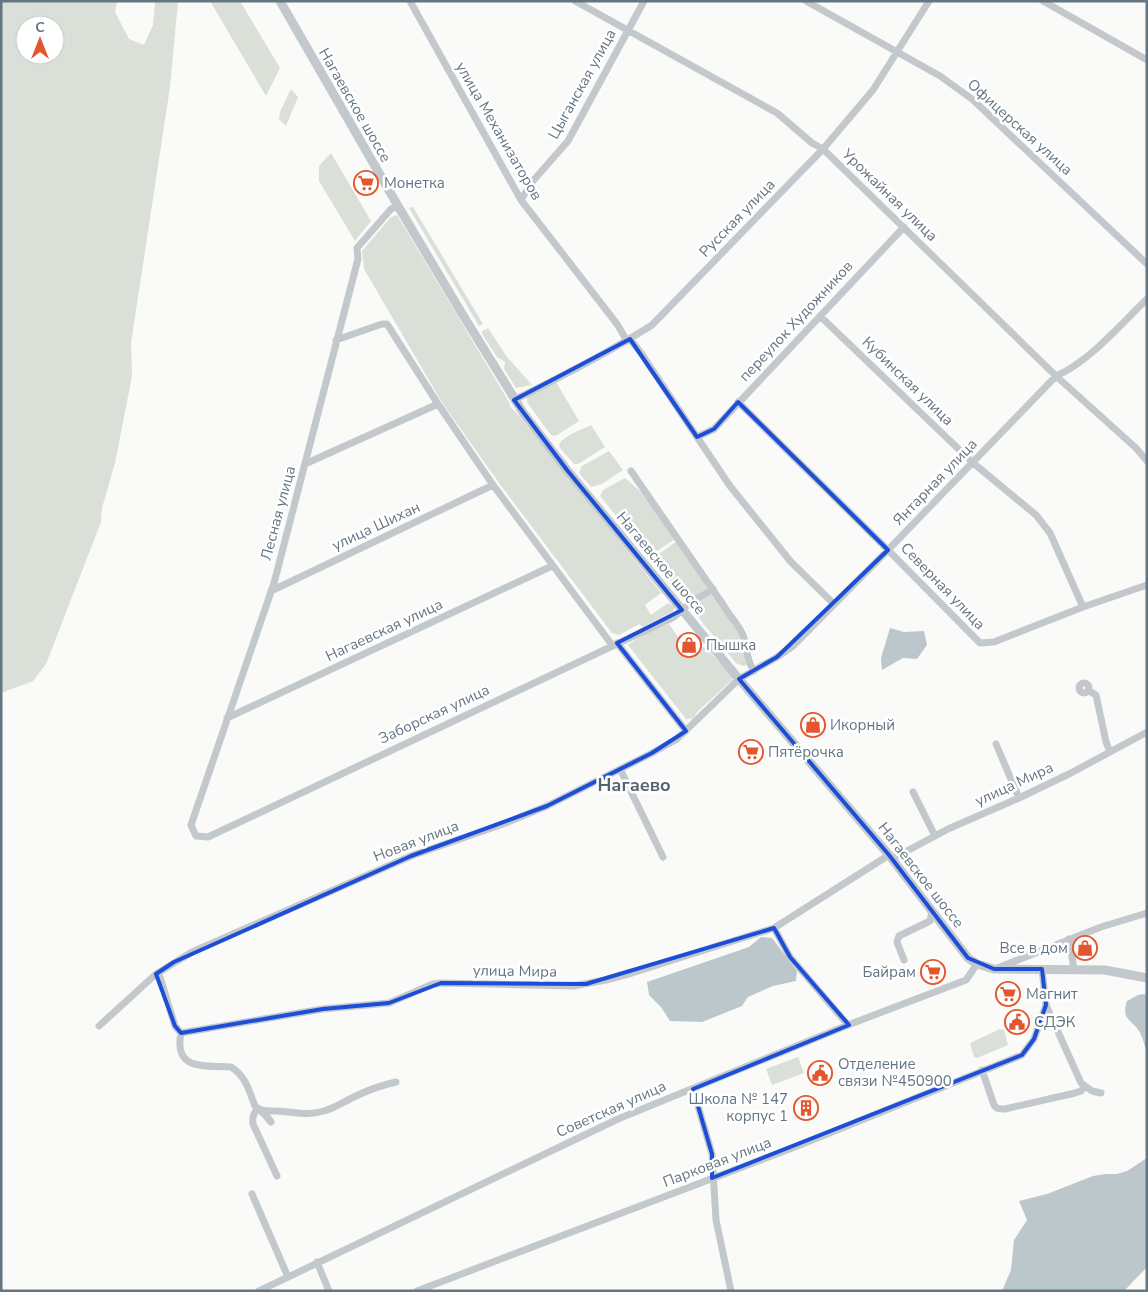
<svg xmlns="http://www.w3.org/2000/svg" width="1148" height="1292" viewBox="0 0 1148 1292" font-family="'Nunito Sans',sans-serif">
  <style>
    .green { fill: #dadfd7; fill-rule: evenodd }
    .water { fill: #bbc7cb }
    .lines { fill: none; stroke-linecap: round; stroke-linejoin: round }
    .minor { stroke: #c3c8cc; stroke-width: 7 }
    .tertiary { stroke: #c3c8cc; stroke-width: 9 }
    .marked { fill: none; stroke: #1d4ed8; stroke-width: 4; stroke-linejoin: round }
    .labels { text-anchor: middle; stroke-width: 5; stroke-linejoin: round; paint-order: stroke }
    .street-label { font-size: 15px; fill: #657683; stroke: #fff }
    .poi-label { font-size: 15px; fill: #657683; stroke: #fff; text-anchor: start }
    .quarter-label { font-size: 18px; font-weight: bold; fill: #57646e; stroke: #fff }
  </style>
  <rect width="100%" height="100%" fill="#fafaf8"/>
  <path class="green" d="M1,1h116l-2,11 14,27 15,6 9,-20 2,-24h23l-8,86 -39,256 1,33 -17,87 -13,45 -1,14 -55,142 -13,17 -32,12zM25,25h30v30h-30z
    M210,1h30l40,67 -14,28z
    M291,89l7,8 -12,29 -7,-7 1,-7z
    M331,153l40,68 -16,20 -36,-60v-15z
    M413,207l70,117 -4,2 -70,-118z
    M397,215l112,187 2,6 4,3 146,182 -16,12 6,10 17,-12 6,3v5l-31,16 -4,-3 -20,11 -7,-2 -110,-146 -59,-83 -79,-135 -2,-18 29,-34z
    M488,328l19,29 25,28 -16,3 -12,-19 1,-7 -8,-5 -15,-23v-3z
    M556,382l23,39 -22,14 -4,1 -3,-2 -23,-32v-6z
    M591,425l14,22 -27,17h-4l-14,-16 -1,-4c6,-9 22,-14 32,-19z
    M609,451l14,19 -21,14 -11,3 -12,-14 3,-7z
    M625,478l16,14 34,47 -24,16h-3l-48,-59 3,-6z
    M677,541l31,46 -18,13 -5,-1 -32,-38v-3z
    M712,592c18,25 31,42 35,73l-4,1 -7,-3 -34,-41 -11,-16z
    M669,624l11,16 -2,3 15,10 6,-6h6l27,29v4l-35,32 -3,6 -8,1 -58,-74 21,-14z
    M1000,1029l4,1 4,15 -31,13 -3,-1 -4,-14z
    M798,1057l6,16 -32,12 -6,-16z"/>
  <path class="water" d="M890,628l14,4 20,-1 3,14 -10,14 -14,-1 -21,12 -1,-12z
    M761,937l11,1 25,33 -1,10 -23,5 -25,11 -6,9 -40,16 -32,-1 -9,-14 -12,-12 -2,-13 102,-35z
    M1144,994l3,1v59c-2,-6 -3,-13 -6,-19 -6,-15 -21,-13 -14,-34l11,-6z
    M1147,1158v109l-21,22 -3,2h-121l9,-21 3,-30 13,-20 -8,-19 28,-7 46,-18 13,-2h11l10,-3z"/>
  <g class="lines">
    <path class="minor" d="M410,1l111,199 96,124 10,17
      M575,1l202,112 35,30 11,6 233,227 80,72 11,13
      M806,1l134,75 32,23 175,165
      M1043,1l104,59
      M521,200l11,-18 36,-41 76,-140
      M398,206l-7,3 -34,39 1,11 -84,324 -83,242 5,11 12,1 466,-220 17,-15 22,-13
      M820,316l152,146 64,53 14,18 33,74
      M630,339l11,14 56,84 17,-8 190,-202
      M336,340l46,-16h5l51,80 55,81 119,160
      M514,400c47,-23 94,-47 138,-75l171,-176 50,-59 56,-89
      M738,402l150,148 92,93 14,-1 89,-35 64,-22
      M697,437l33,49 61,76 43,42
      M305,464l133,-60
      M631,471l93,135c5,9 13,17 18,27 6,12 3,26 12,38
      M271,591l222,-106
      M617,643l69,88
      M1079 688a5 5 0 1 1 10 0a5 5 0 1 1-10 0Z
      M1088,690l8,5 10,47 4,10
      M227,718l325,-152
      M996,744l23,54
      M620,769l43,88
      M913,792l22,44
      M892,859l56,-30 71,-31 52,-25 76,-41
      M774,928l16,29 58,68
      M1069,939l5,30
      M904,960l-7,-18 2,-6 31,-15 2,-9
      M995,969l106,-42 46,-14
      M156,974l4,3 15,49 6,7 142,-24 66,-6 44,-19 8,-1 132,3 33,-6 26,-7 142,-45 115,-73
      M1046,1005l35,78 11,8 9,2
      M99,1026l57,-52 36,-22 219,-96 92,-32 44,-18 105,-53 25,-14 62,-60 38,-22 16,-11 95,-96 168,-174c34,-15 64,-51 91,-77
      M181,1033c-8,39 25,32 50,34 15,9 18,24 24,39 6,6 15,5 22,5 17,1 31,5 47,0 11,-3 21,-10 32,-15 12,-6 27,-11 40,-14
      M982,1070l11,32c2,7 5,7 12,7l70,-16 6,-2 4,-5
      M693,1089l19,65 4,66 15,71
      M271,1122c-4,-6 -7,-9 -13,-13 -5,4 -6,9 -5,15l24,52
      M252,1194l36,83
      M317,1262l12,29
      M259,1291l359,-172 230,-94 118,-45 11,-16
      M417,1291l383,-146 222,-90 12,-16 12,-34 -4,-36"/>
    <path class="tertiary" d="M280,1l118,205 63,106 63,102 43,56 172,209 150,176 79,103 9,6 17,5 111,1 42,8"/>
  </g>
  <path class="marked" d="M630,339l67,98 17,-8 24,-27 150,148 -111,107 -38,22 150,176 79,103 26,11h48l4,36 -12,34 -12,16 -310,123v-24l-19,-65 156,-64 -59,-68 -16,-29 -188,56 -145,-1 -52,20 -66,6 -142,24 -6,-7 -19,-52 18,-12 237,-106 136,-50 105,-53 34,-22 -69,-88 65,-33 -115,-140 -53,-70z"/>
  <defs>
    <symbol id="supermarket-ring" viewBox="-11 -11 22 22"><circle r="9.5" fill="#fff" stroke="#e4572e" stroke-width="1.5"/><path d="M-6-5.5h2.5l.6 2H6L4.5 2H-2.5L-4.4-4H-6ZM-1.5 3.2a1.3 1.3 0 1 0 .1 0ZM3 3.2a1.3 1.3 0 1 0 .1 0Z" fill="#e4572e"/></symbol>
    <symbol id="shop-ring" viewBox="-11 -11 22 22"><circle r="9.5" fill="#fff" stroke="#e4572e" stroke-width="1.5"/><path d="M-5-2.5h2.3a2.7 3.5 0 0 1 5.4 0H5L5.5 6h-11ZM-1.5-2.5h3a1.5 2.3 0 0 0-3 0Z" fill="#e4572e"/></symbol>
    <symbol id="civic-ring" viewBox="-11 -11 22 22"><circle r="9.5" fill="#fff" stroke="#e4572e" stroke-width="1.5"/><path d="M-.6-6.5H3V-4.5H.6V-3L4-1V1h2V6H-6V1h2V-1L-.6-3ZM-1.2 2.5V6h2.4V2.5Z" fill="#e4572e"/></symbol>
    <symbol id="building-ring" viewBox="-11 -11 22 22"><circle r="9.5" fill="#fff" stroke="#e4572e" stroke-width="1.5"/><path d="M-4-6H4V6H1V3H-1V6H-4ZM-2.5-4.3h1.7v1.8h-1.7ZM.8-4.3h1.7v1.8H.8ZM-2.5-1h1.7V.8h-1.7ZM.8-1h1.7V.8H.8Z" fill="#e4572e"/></symbol>
  </defs>
  <g fill-rule="evenodd">
    <use href="#supermarket-ring" x="352" y="169" width="28" height="28"/>
    <use href="#shop-ring" x="675" y="631" width="28" height="28"/>
    <use href="#shop-ring" x="799" y="711" width="28" height="28"/>
    <use href="#supermarket-ring" x="737" y="738" width="28" height="28"/>
    <use href="#shop-ring" x="1071" y="934" width="28" height="28"/>
    <use href="#supermarket-ring" x="919" y="958" width="28" height="28"/>
    <use href="#supermarket-ring" x="994" y="980" width="28" height="28"/>
    <use href="#civic-ring" x="1003" y="1008" width="28" height="28"/>
    <use href="#civic-ring" x="806" y="1059" width="28" height="28"/>
    <use href="#building-ring" x="792" y="1094" width="28" height="28"/>
  </g>
  <g class="labels">
    <g class="street-label">
      <text transform="translate(582 84) rotate(-61)" y="5">Цыганская улица</text>
      <text transform="translate(355 105) rotate(60)" y="5">Нагаевское шоссе</text>
      <text transform="translate(1020 127) rotate(42)" y="5">Офицерская улица</text>
      <text transform="translate(499 131) rotate(60)" y="5">улица Механизаторов</text>
      <text transform="translate(890 195) rotate(44)" y="5">Урожайная улица</text>
      <text transform="translate(737 218) rotate(-46)" y="5">Русская улица</text>
      <text transform="translate(796 321) rotate(-47)" y="5">переулок Художников</text>
      <text transform="translate(908 381) rotate(44)" y="5">Кубинская улица</text>
      <text transform="translate(935 482) rotate(-46)" y="5">Янтарная улица</text>
      <text transform="translate(278 513) rotate(-75)" y="5">Лесная улица</text>
      <text transform="translate(376 526) rotate(-25)" y="5">улица Шихан</text>
      <text transform="translate(661 563) rotate(50)" y="5">Нагаевское шоссе</text>
      <text transform="translate(943 586) rotate(46)" y="5">Северная улица</text>
      <text transform="translate(384 630) rotate(-25)" y="5">Нагаевская улица</text>
      <text transform="translate(434 714) rotate(-25)" y="5">Заборская улица</text>
      <text transform="translate(1014 784) rotate(-25)" y="5">улица Мира</text>
      <text transform="translate(416 841) rotate(-21)" y="5">Новая улица</text>
      <text transform="translate(921 875) rotate(52)" y="5">Нагаевское шоссе</text>
      <text transform="translate(515 971) rotate(1)" y="5">улица Мира</text>
      <text transform="translate(611 1109) rotate(-24)" y="5">Советская улица</text>
      <text transform="translate(717 1162) rotate(-21)" y="5">Парковая улица</text>
    </g>
    <g class="poi-label">
      <text x="384" y="188">Монетка</text>
      <text x="706" y="650">Пышка</text>
      <text x="830" y="730">Икорный</text>
      <text x="768" y="757">Пятёрочка</text>
      <text x="1068" y="953" text-anchor="end">Все в дом</text>
      <text x="916" y="977" text-anchor="end">Байрам</text>
      <text x="1026" y="999">Магнит</text>
      <text x="1034" y="1027">СДЭК</text>
      <text x="838" y="1069">Отделение<tspan x="838" dy="17">связи №450900</tspan></text>
      <text x="788" y="1104" text-anchor="end">Школа № 147<tspan x="788" dy="17">корпус 1</tspan></text>
    </g>
    <g class="quarter-label">
      <text x="634" y="791">Нагаево</text>
    </g>
  </g>
  <rect width="1148" height="1292" fill="none" stroke="#657683" stroke-width="5"/>
  <g transform="translate(40 40)"><circle r="24" fill="#ffffff" stroke="#c1c8cd"/>
  <path d="M0-4L9 19L0 12L-9 19Z" fill="#e4572e"/>
  <text y="-8" font-size="14" font-weight="bold" text-anchor="middle" fill="#657683">С</text>
  </g>
</svg>
